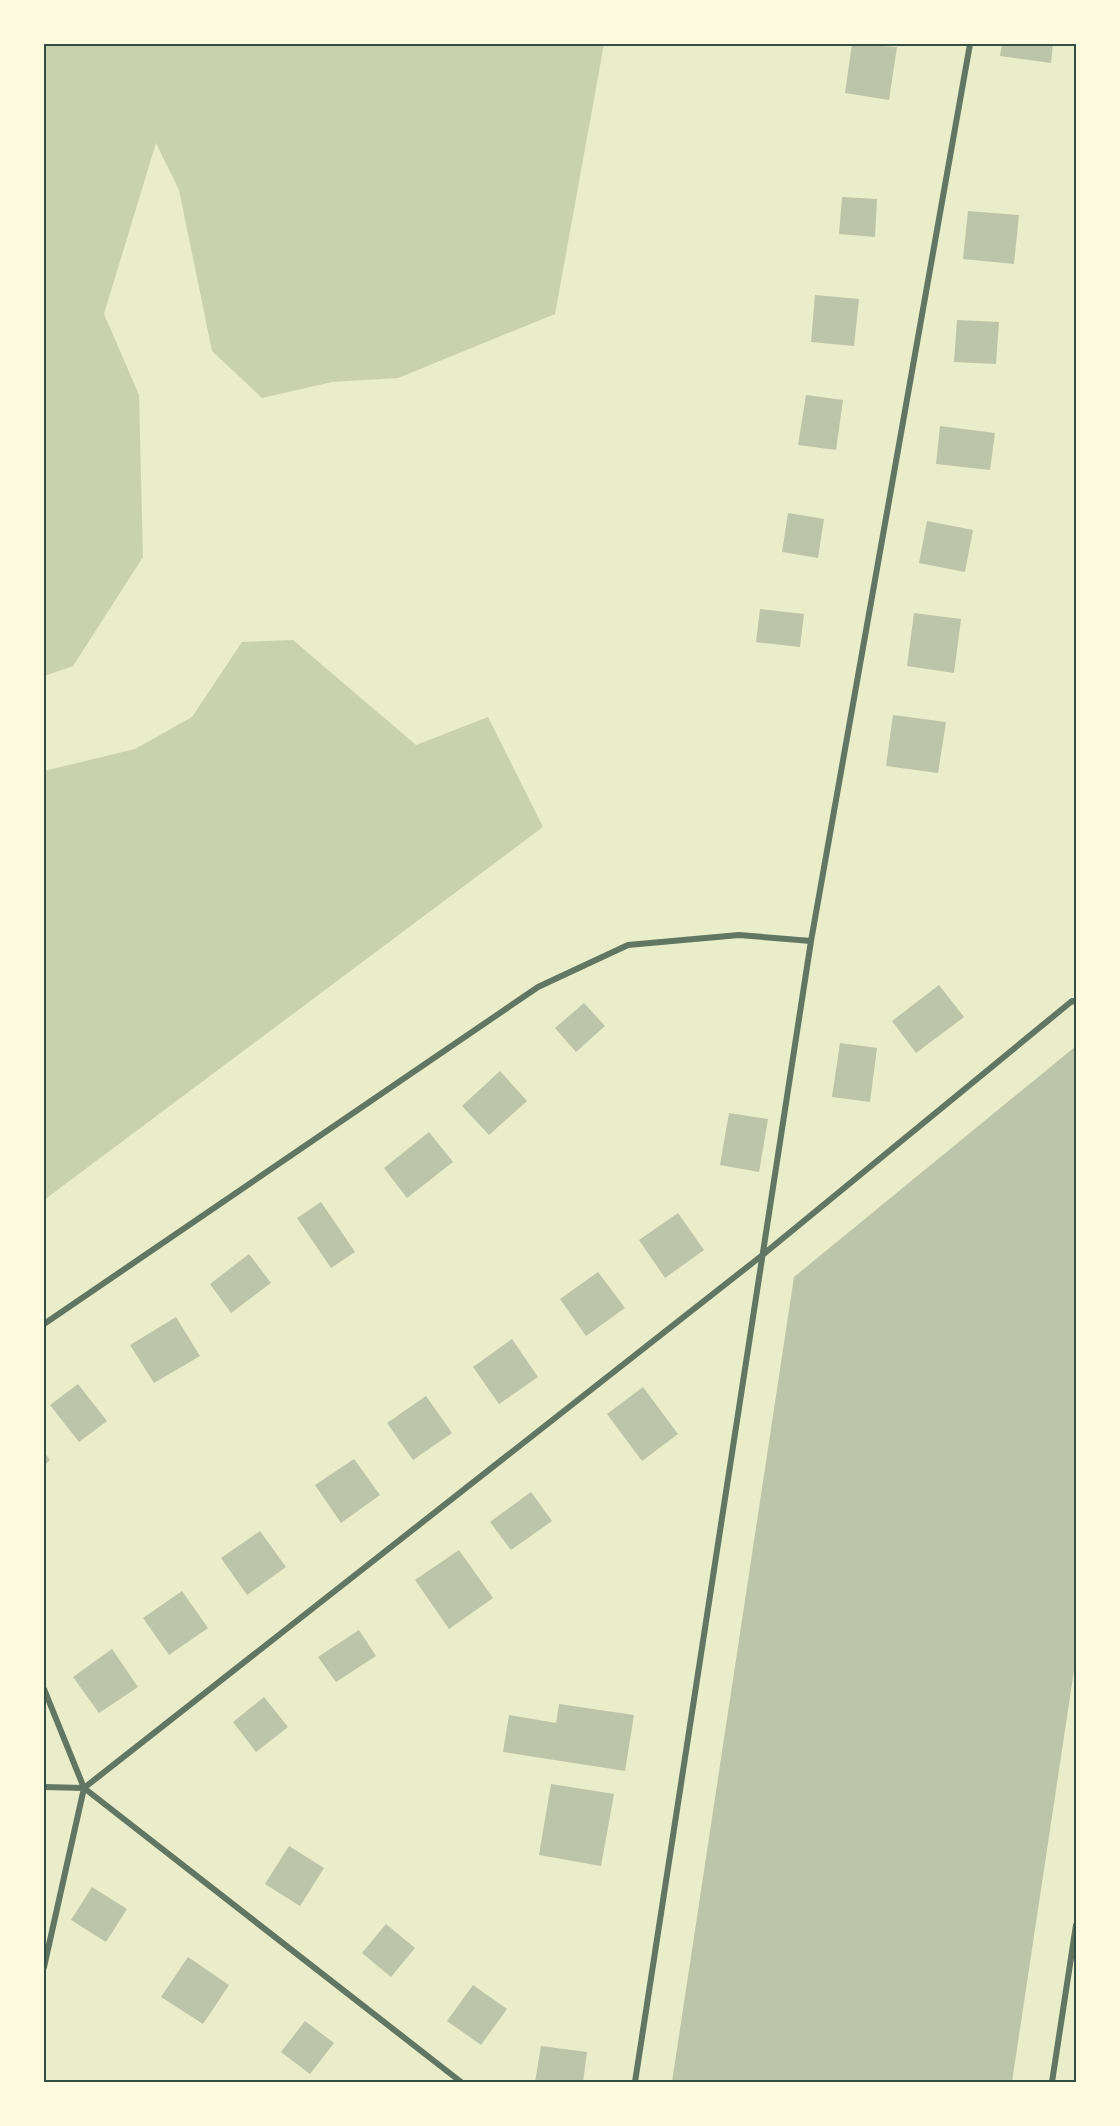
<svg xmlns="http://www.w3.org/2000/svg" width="1120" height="2126" viewBox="0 0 1120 2126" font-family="'IBM Plex Sans',sans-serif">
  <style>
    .green { fill: #cad2ad }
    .building { fill: #bcc5a7 }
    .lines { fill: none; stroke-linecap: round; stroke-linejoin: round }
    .minor { stroke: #617663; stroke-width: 6 }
    .neatline { fill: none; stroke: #344e41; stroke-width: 2 }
  </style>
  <rect width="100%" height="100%" fill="#e9edc9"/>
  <path class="green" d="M44,44h560l-49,270 -157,64 -66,4 -70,16 -50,-47 -33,-161 -23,-47 -52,171 35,81 4,162 -70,109 -29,10z
    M293,640l123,105 72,-28 55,110 -499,373v-429l91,-22 57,-32 50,-75z"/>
  <path class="building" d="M852,44l45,3 -8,53 -44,-7z
    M1002,44h51l-2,19 -51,-7z
    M842,197l35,2 -2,38 -36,-3z
    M968,211l51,4 -5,49 -51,-5z
    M815,295l44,4 -5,47 -43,-4z
    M957,320l42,2 -3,42 -42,-2z
    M806,395l37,5 -7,50 -38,-5z
    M940,426l55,7 -5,37 -54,-6z
    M788,513l36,6 -6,39 -36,-6z
    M927,521l46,9 -8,42 -46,-9z
    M760,609l44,5 -4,33 -44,-5z
    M914,613l47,6 -7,54 -47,-7z
    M893,715l53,7 -8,51 -52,-7z
    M939,985l25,32 -48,36 -24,-32z
    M584,1003l21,23 -29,26 -21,-24z
    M840,1043l37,5 -7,54 -38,-5z
    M1076,1046v611l-64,425h-340l122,-805z
    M500,1071l27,30 -38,34 -27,-29z
    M729,1113l39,6 -9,53 -39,-7z
    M429,1132l24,30 -46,36 -23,-30z
    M321,1202l34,50 -24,16 -34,-50z
    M678,1213l26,37 -39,28 -26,-38z
    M249,1254l22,29 -40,30 -21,-29z
    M598,1272l27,36 -39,28 -26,-37z
    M176,1317l24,39 -46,27 -24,-38z
    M512,1339l26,38 -39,27 -26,-37z
    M78,1384l29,37 -28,21 -29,-37z
    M643,1387l35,47 -36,27 -35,-47z
    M426,1396l26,37 -39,27 -26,-37z
    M44,1452l6,8 -6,6z
    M354,1459l26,36 -39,28 -26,-38z
    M531,1492l21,29 -41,29 -21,-28z
    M260,1531l26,36 -39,28 -26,-37z
    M459,1550l34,48 -44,31 -34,-49z
    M182,1591l26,37 -39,27 -26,-37z
    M359,1630l17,26 -40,26 -18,-25z
    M112,1649l26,38 -39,26 -26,-36z
    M264,1697l24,30 -32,25 -23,-30z
    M559,1704l75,11 -9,56 -122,-19 6,-37 47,8z
    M551,1784l63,10 -13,72 -62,-11z
    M289,1846l35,22 -24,38 -35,-22z
    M92,1887l35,22 -21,33 -35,-22z
    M386,1924l29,24 -24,29 -29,-24z
    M188,1957l41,28 -26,39 -42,-27z
    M473,1985l34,24 -26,36 -34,-24z
    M305,2021l29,22 -24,31 -29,-22z
    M541,2046l46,6 -4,30h-48z"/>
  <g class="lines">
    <path class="minor" d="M44,1324l494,-337 90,-42 111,-10 72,6
      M44,1689l40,99 377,294
      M44,1787l40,1
      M84,1788l676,-531 312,-256 4,1
      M44,1967l40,-179
      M635,2082l176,-1141 159,-897
      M1052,2082l24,-157"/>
  </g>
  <rect width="1120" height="2126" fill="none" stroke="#fefae0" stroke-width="90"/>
  <rect x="45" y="45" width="1030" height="2036" class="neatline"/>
</svg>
